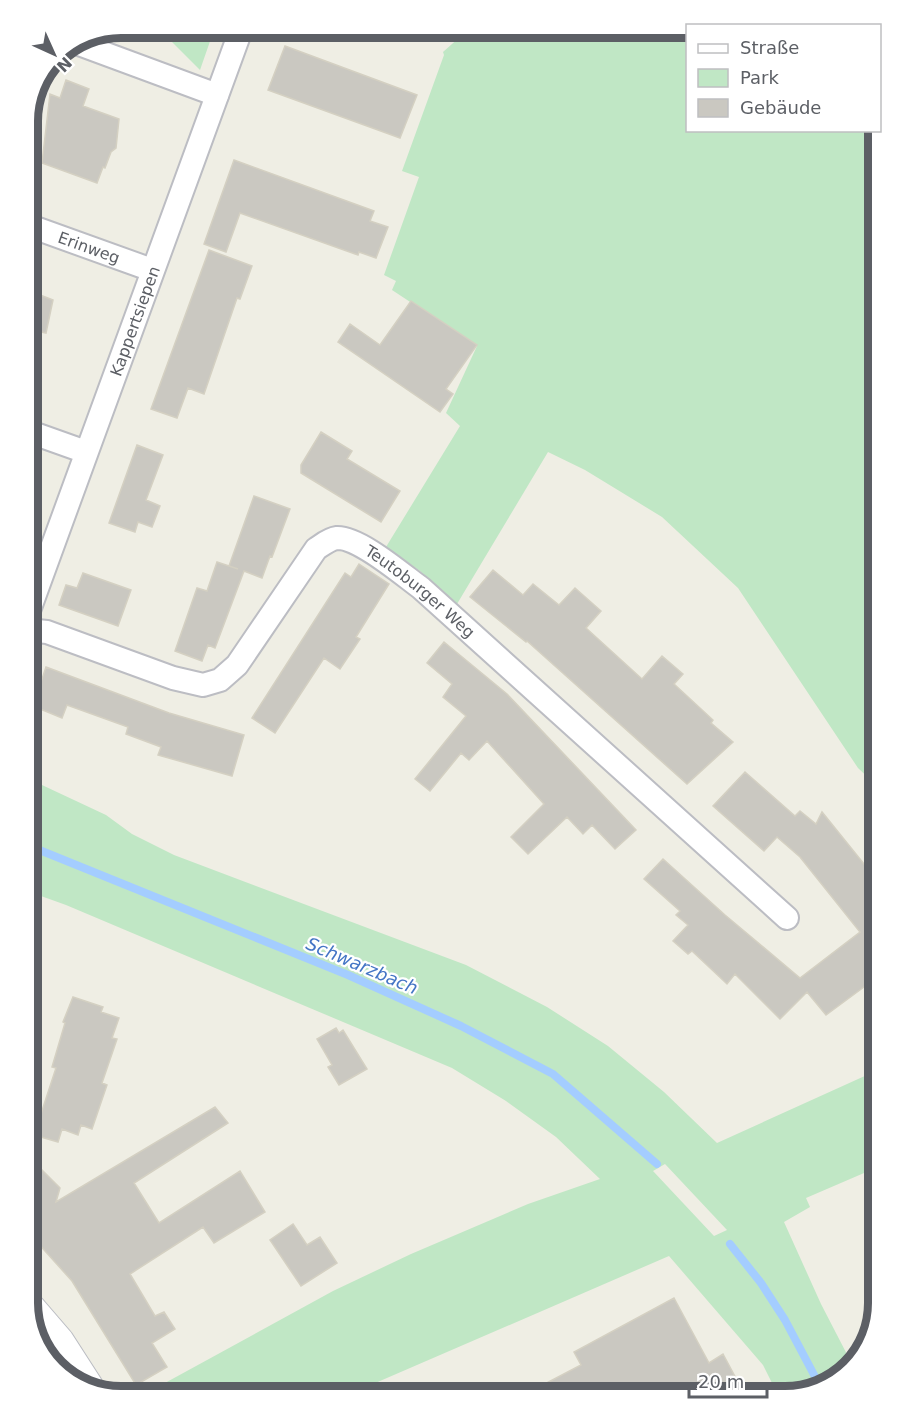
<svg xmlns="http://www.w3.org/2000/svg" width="905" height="1424" viewBox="0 0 905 1424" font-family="'DejaVu Sans',sans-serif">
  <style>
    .green { fill: #c0e7c5; fill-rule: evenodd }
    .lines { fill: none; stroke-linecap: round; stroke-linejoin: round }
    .stream { stroke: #a4cdff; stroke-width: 8 }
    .building { fill: #cac8c1; stroke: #d4d0c2; stroke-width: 1.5 }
    .street-casing { stroke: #bcbdc3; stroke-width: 26 }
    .secondary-casing { stroke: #babcc2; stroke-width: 34 }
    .street { stroke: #fff; stroke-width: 22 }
    .secondary { stroke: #fff; stroke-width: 32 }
    .labels { text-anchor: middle; stroke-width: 4.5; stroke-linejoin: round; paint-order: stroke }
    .street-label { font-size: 16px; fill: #5c5f65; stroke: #fff }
    .water-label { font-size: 18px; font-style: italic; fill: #4475c5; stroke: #fff }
    .rim { fill: none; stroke: #5c5f65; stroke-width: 8 }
  </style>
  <rect width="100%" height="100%" fill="#efeee4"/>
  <path class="green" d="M157,27h58l-15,43z
    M465,27h222l1,103 190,1v656l-20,-19 -120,-180 -76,-71 -77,-47 -37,-18 -91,152 -37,-33 -34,-24 74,-121 -14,-13 31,-67 -85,-56 4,-9 -12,-6 35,-98 -17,-6 42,-116 -1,-3 18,-16z
    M27,778l79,37 26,19 42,21 292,110 81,42 61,39 56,46 53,51 161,-73v97l-72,31 4,9 -26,15 37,82 31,60 -26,23 -47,10 -16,-32 -94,-109 -326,141h-200v-2l190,-104 78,-37 117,-50 72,-25 -44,-42 -50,-36 -54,-33 -386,-163 -39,-14zM665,1164l62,66 -13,6 -61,-65z"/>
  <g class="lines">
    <path class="stream" d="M27,845l321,130 113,51 92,48 104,90
      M730,1244l31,39 24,37 36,68"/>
  </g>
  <path class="building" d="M285,46l132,49 -17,43 -132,-48z
    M66,80l23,9 -6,17 36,13 -3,29 -5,4 -6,16 -2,-1 -6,16 -55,-20 8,-69 10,4z
    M234,160l140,51 -4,10 18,6 -12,31 -17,-6 -1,3 -118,-42 -14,39 -22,-8z
    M209,250l43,16 -12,33 -3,-1 -33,96 -16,-6 -11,30 -26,-9z
    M35,293l18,7 -7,33 -19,-4v-16z
    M411,301l66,44 -31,44 7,5 -13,18 -102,-70 12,-18 30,21z
    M321,432l31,19 -5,8 53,32 -19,31 -80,-49v-8z
    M137,445l26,10 -17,45 14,6 -8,21 -14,-5 -3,10 -26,-9z
    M254,496l36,13 -18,48 -2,-1 -8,22 -18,-7 -29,77 -7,-3 -6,16 -27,-10 22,-63 10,3 10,-29 21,7 -9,-3z
    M359,564l30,20 -33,53 4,2 -20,30 -16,-11 -49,75 -23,-15 93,-145 6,4z
    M493,570l30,25 10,-11 26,21 16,-17 26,23 -15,17 56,51 20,-23 21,18 -9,10 39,36 -2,3 22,19 -46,42 -160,-143 -1,1 -56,-45z
    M83,573l48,17 -13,36 -59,-21 7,-20 11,3z
    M444,642l63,52 129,136 -21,19 -23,-24 -9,9 -16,-17 -39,37 -17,-17 33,-33 -57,-63 -18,19 -8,-7 -31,38 -15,-12 51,-63 -23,-19 9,-13 -25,-21z
    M46,667l123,46 75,22 -12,41 -74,-21 3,-8 -35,-13 2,-7 -61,-22 -5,13 -29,-12z
    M745,772l50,44 5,-5 16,13 6,-12 42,52 5,-4 9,12v133l-14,-18 -38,28 -19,-23 -27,27 -45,-45 -8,10 -35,-33 -4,3 -15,-13 15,-16 -12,-10 4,-4 -36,-32 19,-20 62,56 75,63 60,-46 -60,-75 -23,-20 -13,14 -51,-45z
    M73,997l30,10 -2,5 18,6 -7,20 5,1 -15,44 5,2 -15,44 -11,-4 -3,10 -16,-6 -4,13 -24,-7 22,-67 -4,-1 13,-44 -2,-1z
    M336,1028l3,5 4,-3 24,39 -28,16 -11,-18 4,-2 -15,-26z
    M215,1107l13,16 -94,60 25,40 81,-52 25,41 -51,31 -11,-16 -73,47 25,42 9,-4 11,17 -23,14 15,24 -31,18 -64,-104 -45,-50v-76l33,33 -4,14z
    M293,1224l14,21 13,-8 17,26 -36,23 -31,-46z
    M674,1298l35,65 14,-9 23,43h-226l61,-32 -7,-13z"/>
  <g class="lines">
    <defs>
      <g id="street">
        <path d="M79,44l138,51"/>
        <path id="s1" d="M27,225l125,45"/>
        <path d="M27,431l59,21"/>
        <path id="s2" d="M27,616l215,-589"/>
        <path id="s3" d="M27,630l20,2 126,46 30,7 17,-5 17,-15 79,-116c6,-4 13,-10 21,-11 22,-1 66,37 84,50l366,330"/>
      </g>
      <path id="secondary" d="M27,1306l31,36 29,45"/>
    </defs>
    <use href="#street" class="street-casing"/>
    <use href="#secondary" class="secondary-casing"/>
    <use href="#street" class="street"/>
    <use href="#secondary" class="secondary"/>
  </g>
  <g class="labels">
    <g class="street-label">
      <text dy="6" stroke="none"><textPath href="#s1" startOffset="66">Erinweg</textPath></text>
      <text dy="6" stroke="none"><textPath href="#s2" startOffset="314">Kappertsiepen</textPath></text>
      <text dy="6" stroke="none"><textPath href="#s3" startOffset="490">Teutoburger Weg</textPath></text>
    </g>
    <g class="water-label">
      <text transform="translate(362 966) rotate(23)" y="6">Schwarzbach</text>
    </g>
  </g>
  <path d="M0 0H905V1424H0ZM121 38H785A83 83 0 0 1 868 121V1303A83 83 0 0 1 785 1386H121A83 83 0 0 1 38 1303V121A83 83 0 0 1 121 38Z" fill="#fff" fill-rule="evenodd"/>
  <path class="rim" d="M121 38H785A83 83 0 0 1 868 121V1303A83 83 0 0 1 785 1386H121A83 83 0 0 1 38 1303V121A83 83 0 0 1 121 38Z"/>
  <rect x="686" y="24" width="195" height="108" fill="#ffffff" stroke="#bebfc1" stroke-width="1.5"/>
  <rect x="698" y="44" width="30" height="9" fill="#ffffff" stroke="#bebfc1" stroke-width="1.5"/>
  <text x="740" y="54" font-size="18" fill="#5c5f65">Straße</text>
  <rect x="698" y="69" width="30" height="18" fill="#c0e7c5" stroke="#bebfc1" stroke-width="1.5"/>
  <text x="740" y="84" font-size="18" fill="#5c5f65">Park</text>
  <rect x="698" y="99" width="30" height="18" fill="#cac8c1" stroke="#bebfc1" stroke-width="1.5"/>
  <text x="740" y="114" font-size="18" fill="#5c5f65">Gebäude</text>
  <g transform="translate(54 54) rotate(135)" stroke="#ffffff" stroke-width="4.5" paint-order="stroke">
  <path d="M0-4.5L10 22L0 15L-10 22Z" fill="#5c5f65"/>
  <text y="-9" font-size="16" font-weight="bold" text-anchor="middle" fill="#5c5f65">N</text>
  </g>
  <path d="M689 1388v9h78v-9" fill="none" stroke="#5c5f65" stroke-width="3"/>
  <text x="698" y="1388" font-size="18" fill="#5c5f65" stroke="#ffffff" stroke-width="4.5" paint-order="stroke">20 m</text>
</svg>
